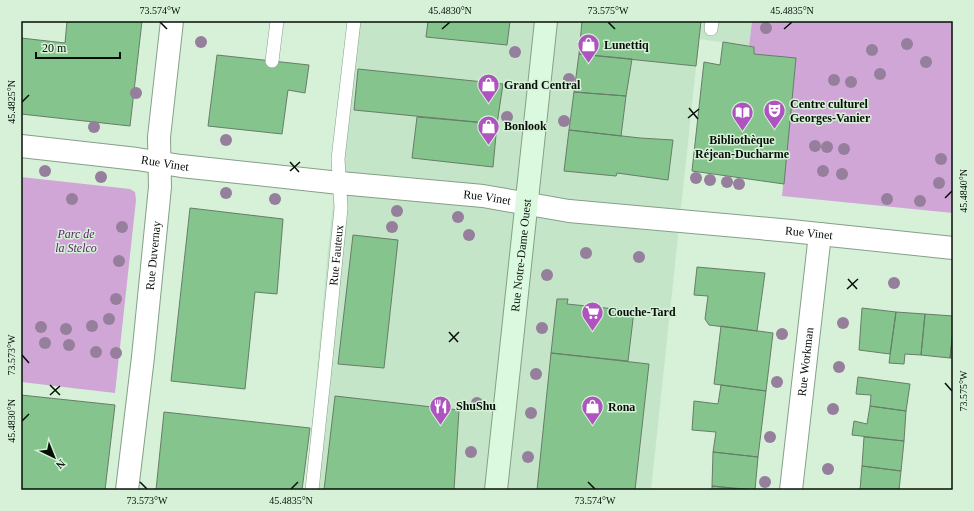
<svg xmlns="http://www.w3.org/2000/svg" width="974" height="511" viewBox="0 0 974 511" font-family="'Times New Roman',serif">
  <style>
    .built { fill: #c4e5c7 }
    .green { fill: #cfa6d6 }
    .building { fill: #85c48c; stroke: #667e68 }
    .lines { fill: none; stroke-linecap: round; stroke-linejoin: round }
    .lane-casing { stroke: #869f88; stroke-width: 14 }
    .street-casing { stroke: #869f88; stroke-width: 24 }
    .secondary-casing { stroke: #869f88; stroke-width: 24 }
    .lane { stroke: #fff; stroke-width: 13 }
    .street { stroke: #fff; stroke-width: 22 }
    .secondary { stroke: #daf9de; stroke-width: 22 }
    .tree { fill: #957f9c }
    .ticks { fill: none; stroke: #060f07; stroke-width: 1.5 }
    .labels { text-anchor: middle; stroke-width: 3; stroke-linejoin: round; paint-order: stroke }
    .poi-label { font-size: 12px; font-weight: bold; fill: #060f07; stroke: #d6f1d8; text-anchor: start }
    .street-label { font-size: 12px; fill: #060f07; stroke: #d6f1d8 }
    .park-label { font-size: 12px; font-style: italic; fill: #60226b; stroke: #d6f1d8 }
    .neatline { fill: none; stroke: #060f07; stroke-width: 1.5 }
    .ticks-label { font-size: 10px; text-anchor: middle; fill: #060f07 }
  </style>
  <rect width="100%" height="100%" fill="#d6f1d8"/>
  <path class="built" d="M353,21h399l-3,25 -50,-7 -48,451h-345l22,-240z"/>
  <path class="green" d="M752,21h201v192l-171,-17 14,-137 -42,-5v-7l-5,-1z
    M21,177l109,12 5,3 1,8 -21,193 -94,-11z"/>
  <path class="building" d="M67,21h75l-12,105 -109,-12v-76l44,5z
    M428,21h82l-3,24 -81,-8z
    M582,21h119l-5,45 -117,-12z
    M723,42l31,5v7l42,4 -12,126 -92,-13 12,-109 16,3z
    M579,54l53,5 -6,37 -52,-4z
    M217,55l92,10 -4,28 -17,-3 -6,44 -74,-8z
    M358,69l145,15 -6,40 -143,-14z
    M574,92l52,4 -5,40 -52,-6z
    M417,117l80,7 -4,43 -81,-9z
    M569,130l71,8 33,2 -5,40 -51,-7 -1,3 -52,-5z
    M190,208l93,11 -6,75 -22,-2 -10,97 -74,-8z
    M353,235l45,5 -14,128 -46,-4z
    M697,267l68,6 -8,58 -48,-6 -4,-6 3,-23 -14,-1z
    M557,299h11l-1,5 67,7 -6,50 -77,-8z
    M862,308l34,4 -6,42 -31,-4z
    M896,312l29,2 -4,41 -16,-1 -1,10 -15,-1z
    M925,314l28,2v14l-3,28 -29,-3z
    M721,326l52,7 -7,58 -52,-7z
    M953,330v28h-3z
    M551,353l98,11 -14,126h-98z
    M858,377l52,7 -4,27 -36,-5 1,-11 -15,-1z
    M721,385l45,6 -8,66 -45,-5 3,-20 -24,-2 2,-29 24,3z
    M21,395l94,10 -10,85h-84z
    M335,396l124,14 -5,80h-130z
    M870,406l36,5 -2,30 -52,-6 2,-14 13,3z
    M164,412l146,16 -8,62h-146z
    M864,437l40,4 -3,30 -39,-5z
    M713,452l45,5 -3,33 -43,-4z
    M862,466l39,5 -2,19h-39z
    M712,486l36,4h-36z"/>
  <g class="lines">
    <defs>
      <g id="lane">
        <path d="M711,29l1,-8"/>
        <path d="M272,61l5,-40"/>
        <path id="s1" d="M312,490l13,-121 16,-161 -3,-49 16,-138"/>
      </g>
      <g id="street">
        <path id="s2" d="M21,146l116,13 44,7 159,17 143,13 86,15 222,20 162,17"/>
        <path id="s3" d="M127,490l16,-133 17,-170 -1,-50 13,-116"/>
        <path id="s4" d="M791,490l29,-256"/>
      </g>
      <g id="secondary">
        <path id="s5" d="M496,490l50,-469"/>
      </g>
    </defs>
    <use href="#lane" class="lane-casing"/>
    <use href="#street" class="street-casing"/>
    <use href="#secondary" class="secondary-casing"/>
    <use href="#lane" class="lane"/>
    <use href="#street" class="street"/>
    <use href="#secondary" class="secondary"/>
  </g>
  <g class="tree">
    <circle cx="766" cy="28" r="6"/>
    <circle cx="201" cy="42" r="6"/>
    <circle cx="907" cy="44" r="6"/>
    <circle cx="872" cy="50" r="6"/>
    <circle cx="515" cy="52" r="6"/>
    <circle cx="926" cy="62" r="6"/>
    <circle cx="880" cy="74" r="6"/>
    <circle cx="569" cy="79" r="6"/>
    <circle cx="834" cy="80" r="6"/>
    <circle cx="851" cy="82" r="6"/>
    <circle cx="136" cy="93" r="6"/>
    <circle cx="507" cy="117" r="6"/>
    <circle cx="564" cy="121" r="6"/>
    <circle cx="94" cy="127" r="6"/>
    <circle cx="226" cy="140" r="6"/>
    <circle cx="815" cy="146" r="6"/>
    <circle cx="827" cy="147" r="6"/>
    <circle cx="844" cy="149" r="6"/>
    <circle cx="941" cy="159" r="6"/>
    <circle cx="45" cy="171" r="6"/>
    <circle cx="823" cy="171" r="6"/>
    <circle cx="842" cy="174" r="6"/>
    <circle cx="101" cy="177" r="6"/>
    <circle cx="696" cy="178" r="6"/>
    <circle cx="710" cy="180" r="6"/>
    <circle cx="727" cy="182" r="6"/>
    <circle cx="939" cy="183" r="6"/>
    <circle cx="739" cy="184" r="6"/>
    <circle cx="226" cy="193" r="6"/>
    <circle cx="72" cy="199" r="6"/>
    <circle cx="275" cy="199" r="6"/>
    <circle cx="887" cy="199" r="6"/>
    <circle cx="920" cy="201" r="6"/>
    <circle cx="397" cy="211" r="6"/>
    <circle cx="458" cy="217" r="6"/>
    <circle cx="122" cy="227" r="6"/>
    <circle cx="392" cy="227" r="6"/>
    <circle cx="469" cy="235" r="6"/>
    <circle cx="586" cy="253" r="6"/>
    <circle cx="639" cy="257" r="6"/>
    <circle cx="119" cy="261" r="6"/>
    <circle cx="547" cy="275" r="6"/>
    <circle cx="894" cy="283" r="6"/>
    <circle cx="116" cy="299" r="6"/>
    <circle cx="109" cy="319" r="6"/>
    <circle cx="843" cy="323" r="6"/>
    <circle cx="92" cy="326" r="6"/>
    <circle cx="41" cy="327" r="6"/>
    <circle cx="542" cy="328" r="6"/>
    <circle cx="66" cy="329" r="6"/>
    <circle cx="782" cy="334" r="6"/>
    <circle cx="45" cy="343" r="6"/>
    <circle cx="69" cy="345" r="6"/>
    <circle cx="96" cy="352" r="6"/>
    <circle cx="116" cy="353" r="6"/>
    <circle cx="839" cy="367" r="6"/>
    <circle cx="536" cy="374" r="6"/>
    <circle cx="777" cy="382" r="6"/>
    <circle cx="477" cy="403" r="6"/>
    <circle cx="833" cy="409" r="6"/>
    <circle cx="531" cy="413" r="6"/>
    <circle cx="770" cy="437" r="6"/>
    <circle cx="471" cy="452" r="6"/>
    <circle cx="528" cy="457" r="6"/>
    <circle cx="828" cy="469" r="6"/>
    <circle cx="765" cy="482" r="6"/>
  </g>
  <path class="ticks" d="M160,22l7,7M608,22l7,7M442,29l8,-7M784,29l8,-7M22,102l7,-7M689,108l9,11M688,118l11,-9M290,162l9,10M290,171l10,-9M945,198l7,-7M848,279l9,10M847,289l11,-10M449,332l9,10M449,342l10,-10M22,355l7,8M945,383l7,8M50,385l10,10M50,395l10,-9M22,421l7,-7M140,482l7,7M588,482l7,7M291,489l7,-7"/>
  <defs>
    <symbol id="shop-pin" viewBox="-11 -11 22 30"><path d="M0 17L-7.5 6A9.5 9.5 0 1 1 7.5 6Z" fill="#ae53bf" stroke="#d6f1d8"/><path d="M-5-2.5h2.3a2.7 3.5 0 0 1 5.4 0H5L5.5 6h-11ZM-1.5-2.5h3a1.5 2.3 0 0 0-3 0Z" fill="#fff"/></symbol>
    <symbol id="theatre-pin" viewBox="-11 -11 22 30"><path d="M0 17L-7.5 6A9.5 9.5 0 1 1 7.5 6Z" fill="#ae53bf" stroke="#d6f1d8"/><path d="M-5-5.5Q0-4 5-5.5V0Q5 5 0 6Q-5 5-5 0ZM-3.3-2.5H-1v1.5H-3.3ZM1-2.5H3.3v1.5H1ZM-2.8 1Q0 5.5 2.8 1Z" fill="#fff"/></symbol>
    <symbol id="library-pin" viewBox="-11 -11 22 30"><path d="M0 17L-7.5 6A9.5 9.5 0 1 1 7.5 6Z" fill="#ae53bf" stroke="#d6f1d8"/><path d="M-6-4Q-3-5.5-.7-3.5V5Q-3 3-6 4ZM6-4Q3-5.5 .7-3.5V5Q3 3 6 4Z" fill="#fff"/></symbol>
    <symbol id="supermarket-pin" viewBox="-11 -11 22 30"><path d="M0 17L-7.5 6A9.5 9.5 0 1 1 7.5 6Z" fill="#ae53bf" stroke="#d6f1d8"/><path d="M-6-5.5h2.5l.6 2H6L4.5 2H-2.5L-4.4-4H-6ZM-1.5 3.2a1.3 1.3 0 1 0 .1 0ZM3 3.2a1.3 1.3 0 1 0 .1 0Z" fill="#fff"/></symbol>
    <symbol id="restaurant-pin" viewBox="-11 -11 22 30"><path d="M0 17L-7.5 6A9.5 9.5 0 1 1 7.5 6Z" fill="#ae53bf" stroke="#d6f1d8"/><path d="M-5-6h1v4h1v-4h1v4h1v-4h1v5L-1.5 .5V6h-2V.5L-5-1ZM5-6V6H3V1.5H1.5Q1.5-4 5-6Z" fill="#fff"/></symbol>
  </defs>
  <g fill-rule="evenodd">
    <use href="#shop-pin" x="576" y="32" width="25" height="34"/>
    <use href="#shop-pin" x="476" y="72" width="25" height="34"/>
    <use href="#theatre-pin" x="762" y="98" width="25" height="34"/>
    <use href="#library-pin" x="730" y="100" width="25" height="34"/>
    <use href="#shop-pin" x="476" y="114" width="25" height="34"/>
    <use href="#supermarket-pin" x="580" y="300" width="25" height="34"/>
    <use href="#restaurant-pin" x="428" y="394" width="25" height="34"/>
    <use href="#shop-pin" x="580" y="394" width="25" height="34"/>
  </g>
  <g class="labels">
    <g class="poi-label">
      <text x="604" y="49">Lunettiq</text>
      <text x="504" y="89">Grand Central</text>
      <text x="790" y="108">Centre culturel<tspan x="790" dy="14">Georges-Vanier</tspan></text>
      <text x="504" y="130">Bonlook</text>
      <text x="742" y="144" text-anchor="middle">Bibliothèque<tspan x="742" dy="14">Réjean-Ducharme</tspan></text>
      <text x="608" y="316">Couche-Tard</text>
      <text x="456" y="410">ShuShu</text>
      <text x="608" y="411">Rona</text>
    </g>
    <g class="street-label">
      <text dy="4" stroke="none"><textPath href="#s2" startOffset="145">Rue Vinet</textPath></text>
      <text dy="4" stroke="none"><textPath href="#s2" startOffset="469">Rue Vinet</textPath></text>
      <text dy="4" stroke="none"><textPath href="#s2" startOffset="793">Rue Vinet</textPath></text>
      <text dy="4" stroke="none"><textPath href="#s3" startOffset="236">Rue Duvernay</textPath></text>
      <text dy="4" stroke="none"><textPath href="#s1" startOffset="236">Rue Fauteux</textPath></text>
      <text dy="4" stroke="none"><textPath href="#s5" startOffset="236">Rue Notre-Dame Ouest</textPath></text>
      <text dy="4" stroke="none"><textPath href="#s4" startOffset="129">Rue Workman</textPath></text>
    </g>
    <g class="park-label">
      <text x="76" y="238">Parc de<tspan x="76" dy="14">la Stelco</tspan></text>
    </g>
  </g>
  <rect width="974" height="511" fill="none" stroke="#d6f1d8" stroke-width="44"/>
  <g transform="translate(54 457) rotate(137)" stroke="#d6f1d8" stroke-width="3" paint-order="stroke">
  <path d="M0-3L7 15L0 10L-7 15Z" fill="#060f07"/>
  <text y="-6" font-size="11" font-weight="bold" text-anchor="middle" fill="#060f07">N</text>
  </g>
  <path d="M36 52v6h84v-6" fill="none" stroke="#060f07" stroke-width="2"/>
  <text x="42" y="52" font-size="12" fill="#060f07" stroke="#d6f1d8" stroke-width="3" paint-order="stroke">20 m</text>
  <rect x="22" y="22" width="930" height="467" class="neatline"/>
  <g class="ticks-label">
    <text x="160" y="14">73.574°W</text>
    <text x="450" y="14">45.4830°N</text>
    <text x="608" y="14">73.575°W</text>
    <text x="792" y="14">45.4835°N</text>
    <text transform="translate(11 102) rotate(-90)" y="4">45.4825°N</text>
    <text transform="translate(963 191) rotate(-90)" y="4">45.4840°N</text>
    <text transform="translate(11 355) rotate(-90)" y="4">73.573°W</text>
    <text transform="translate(963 391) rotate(-90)" y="4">73.575°W</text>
    <text transform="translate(11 421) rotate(-90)" y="4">45.4830°N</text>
    <text x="147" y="504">73.573°W</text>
    <text x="291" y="504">45.4835°N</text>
    <text x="595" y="504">73.574°W</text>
  </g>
</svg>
